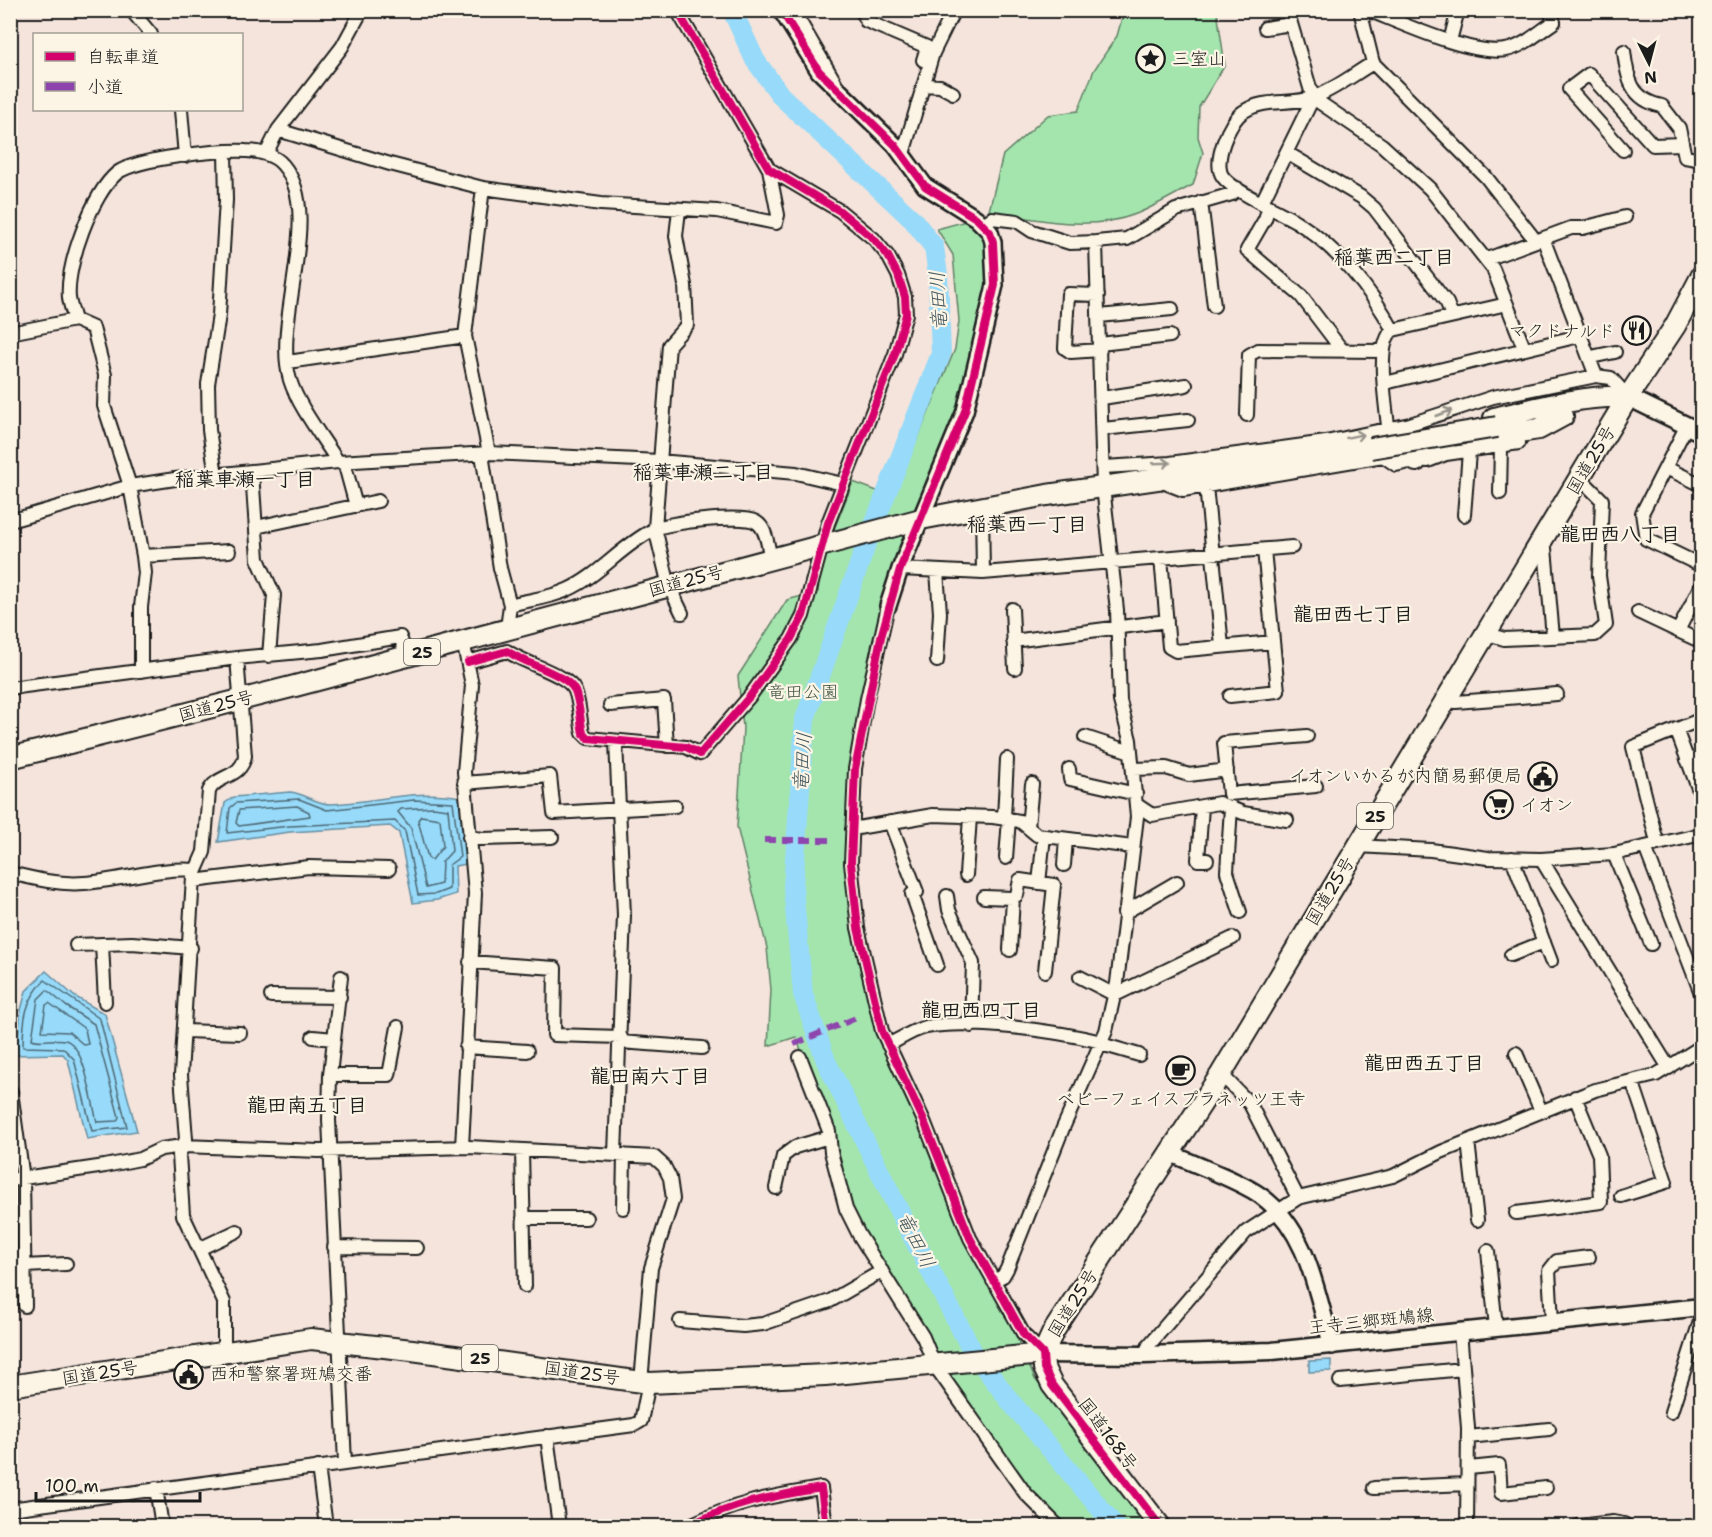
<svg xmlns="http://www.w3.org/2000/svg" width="1712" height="1537" viewBox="0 0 1712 1537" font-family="'Shantell Sans','Klee One',sans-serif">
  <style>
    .green { fill: #a4e5ae; stroke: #608065; stroke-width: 1.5 }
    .water { fill: #97daf9; stroke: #668ea1; stroke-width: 1.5 }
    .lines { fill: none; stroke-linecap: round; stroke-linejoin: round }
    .shore { stroke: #4d6874; stroke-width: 1.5 }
    .river { stroke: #97daf9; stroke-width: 20 }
    .minor-casing { stroke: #1c1c1c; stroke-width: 16 }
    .tertiary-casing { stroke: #1c1c1c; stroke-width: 20 }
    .secondary-casing { stroke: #1c1c1c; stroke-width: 21 }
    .trunk-casing { stroke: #1c1c1c; stroke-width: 24 }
    .minor { stroke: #fcf5e5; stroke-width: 12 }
    .tertiary { stroke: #fcf5e5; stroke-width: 15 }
    .secondary { stroke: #fcf5e5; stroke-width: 16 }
    .trunk { stroke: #fcf5e5; stroke-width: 20 }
    .trunk-bridge-casing { stroke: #1c1c1c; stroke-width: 24; stroke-linecap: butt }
    .trunk-bridge { stroke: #fcf5e5; stroke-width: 20 }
    .quiet { stroke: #8e44ad; stroke-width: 6; stroke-dasharray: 12 6; stroke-linecap: butt }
    .cycleway-casing { stroke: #fcf5e5; stroke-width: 11 }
    .cycleway { stroke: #d6006c; stroke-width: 8 }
    .oneway { stroke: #97938b }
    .labels { text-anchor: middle; stroke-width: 4.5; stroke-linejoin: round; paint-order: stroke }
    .shield { fill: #fcf5e5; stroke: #5f5d58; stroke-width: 1.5 }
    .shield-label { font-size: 16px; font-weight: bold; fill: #1c1c1c }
    .poi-label { font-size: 18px; fill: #1c1c1c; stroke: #fcf5e5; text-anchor: start }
    .street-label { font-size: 18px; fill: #1c1c1c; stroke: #fcf5e5 }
    .park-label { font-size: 18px; fill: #455848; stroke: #fcf5e5 }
    .neighbourhood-label { font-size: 20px; font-weight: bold; fill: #1c1c1c; stroke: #fcf5e5 }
    .water-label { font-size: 20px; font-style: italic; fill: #41555e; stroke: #fcf5e5 }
  </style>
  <rect width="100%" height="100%" fill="#f5e4dc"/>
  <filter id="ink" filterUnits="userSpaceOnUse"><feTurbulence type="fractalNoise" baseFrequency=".0167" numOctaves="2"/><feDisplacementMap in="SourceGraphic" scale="12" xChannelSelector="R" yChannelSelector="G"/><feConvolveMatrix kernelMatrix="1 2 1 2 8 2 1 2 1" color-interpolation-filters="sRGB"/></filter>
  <g filter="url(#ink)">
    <path class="green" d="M1124,11h93l8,54 -26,42 -1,30 5,16 -10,32c-18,9 -37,21 -57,29 -46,18 -101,6 -147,-3l14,-56 45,-40 30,-4 16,-41 23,-34z
      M966,221l14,11 7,17 4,33 -31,120 -37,99 -50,161 -27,206 25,140 164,371 118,147h-88l-37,-37 -62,-87 -107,-179 -13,-32 -16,-65 -34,-89 -28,9 3,-56 -4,-42 -30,-121 6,-99 -5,-52 49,-76 31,-8 2,-28 33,-82 40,15 62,-148 4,-28 -6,-66 -16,-26z"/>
    <path class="water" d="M290,792c14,1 26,12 40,12 44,-1 86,-16 130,-7l7,67 -12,2 1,28 -19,6 -24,3 -14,-70 -9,-7 -100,6 -72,10 7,-39 9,-6z
      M46,971l28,25 31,18 32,117 -50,8 -19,-79 -5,-6 -50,1 3,-4 5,-41 5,-19z
      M1331,1360v11l-22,1v-11z"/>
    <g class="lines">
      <path class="shore" d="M299,799l28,11 87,-10 39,2 7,55 -11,8v24l-13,5 -18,1 -13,-64 -10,-10 -105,5 -63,7 3,-25 6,-5z
        M297,806l12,6 1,4 -71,10 -3,-3 3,-13z
        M433,807l15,2 4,42 -10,11 -1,22 -15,4 -15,-60 -13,-16 3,-3z
        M421,816l19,3 3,27 -11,14 -4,-2 -10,-38z
        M45,980l55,39 27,108 -35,4 -18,-72 -11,-11 -40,-1c0,-28 2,-47 22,-67z
        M47,990l19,16 28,18 25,93 -2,4 -20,1c-5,-18 -12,-78 -32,-82 -11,-2 -23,3 -33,-1l6,-40z
        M49,1003l36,26 3,15 -4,1 -15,-13 -27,-1 4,-26z"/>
      <path class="river" d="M732,10l23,50 26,36 132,124 21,27 4,28 3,79 -75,191 -61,174 -12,168 10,107 23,67 72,148 75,143 37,49 105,125"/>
      <defs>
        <path id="minor" d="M131,10l20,24
          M793,10l42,72
          M862,10l4,11 61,26 -4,13
          M1287,10l26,88 69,47 48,44 63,80 31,79
          M1360,10l13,53 113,114 50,64
          M1368,10c33,13 104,46 138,40 17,-3 33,-18 48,-28l-4,-12
          M1265,28l26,-4
          M1450,41l8,-31
          M1624,51c3,27 7,49 38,55l17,22 6,29 17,3
          M1373,63c-19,11 -39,27 -59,34 -23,9 -50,0 -71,15 -14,9 -31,51 -20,65 11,15 56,34 74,45 39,25 74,67 96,108
          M923,85l17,1 13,7
          M181,110l4,46
          M278,130l112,34 93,24 118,16 116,7 59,12 2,-8 -9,-46
          M1623,150l-54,-61 20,-15 64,71 29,-1
          M1287,153l74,44 13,11 73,95 5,13
          M266,154l12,-24 64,-83 20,-37
          M903,154l30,-101 21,-43
          M483,188l-18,148 24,117
          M1201,202l13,104
          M1262,202l51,-104
          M1269,206l-4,13 -18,31 54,46 41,54
          M679,210l-3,26 9,49 2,40 -18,20 -14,183 14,58 13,27
          M983,224l9,-6 25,3 15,10 38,12 26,-1 31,-3 49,-29 56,-16 5,-6
          M1543,238l53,138
          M1487,259l84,-31h12l42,-11
          M1098,295l-30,-1 -3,54 6,4 29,-2
          M1099,316l73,-7
          M75,320c-2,-7 -5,-15 -6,-22 -3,-33 23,-104 48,-125 20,-15 102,-23 129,-22 13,0 29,4 37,14 42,49 -11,155 7,215 8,26 33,58 48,82
          M10,333l65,-13 18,8 12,47 -1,31 26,80 13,70 2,17 -4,34v64
          M1100,344l70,-8
          M1591,357l24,-5
          M288,362l177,-26
          M1385,383l194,-47
          M1102,398l84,-13
          M1247,415l2,-60 9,-5 124,1
          M1687,425l-45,88 4,26 56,27
          M1103,429l85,-9
          M1390,449l18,10 20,2 18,-7 73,-11 -1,-6
          M482,454l18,114 10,37
          M1383,456l13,9 19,-4
          M344,462l12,44
          M1104,467l66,-4 156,-21 84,-18 83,-27 103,-21 15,2 17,19
          M1666,468l36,17
          M252,472l6,87 16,36 -5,61
          M216,475l-7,-45 -1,-46 11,-69 7,-115 -1,-48
          M1157,480l26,10 200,-34 7,-7c0,-26 -18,-103 3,-119l114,-26
          M1206,486l16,160
          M1500,493l1,-47
          M982,507l1,66
          M1464,515l5,-63
          M10,521l120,-35 45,-7 163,-17 151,-9 170,8 137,12 47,11
          M256,527l122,-26
          M1544,537l9,100
          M143,556l86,-5
          M1161,558l8,89 7,4 97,-9
          M900,569l83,4 309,-26
          M1702,583l-24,48 24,11
          M888,606l-21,93 -12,70 -4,94 7,65 24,103 42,90 46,117 54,97 19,19
          M1012,609l3,59
          M1638,612l40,19
          M507,629l3,-24c18,-5 40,-7 57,-15 32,-14 54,-44 86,-60 14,-8 89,-16 103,-8 11,6 12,26 15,37
          M1486,633l18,6 91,-4 11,-10 -7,-49 3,-76 -22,-22
          M1013,641l154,-20
          M937,661l3,-48 -3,-42
          M468,662l39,-11c18,13 61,23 68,40 5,13 5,29 8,42l5,5 98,9 14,7 50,-58 41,-57 12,-23 25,-93 67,-169 11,-40 -1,-17 -7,-22 -10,-19 -14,-17 -34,-28 -71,-42 -92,-159
          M10,688l227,-30 85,-8 78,-13 7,19
          M1230,696l48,-5 -14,-141
          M1445,701l11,1 101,-8
          M610,705l54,-5 3,46
          M1676,729l26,70
          M1307,736l-83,7 5,51 87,-8
          M1085,737l46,15
          M1687,760l15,-3
          M1069,769l1,10 66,15
          M1133,769l33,-1 23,7 38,-5
          M464,783l86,-7 4,37 121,-7
          M1137,805l15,10 67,-12 24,10 44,7
          M1202,807l-4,53h9
          M1231,807l-4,65 13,40
          M1004,818l3,-59
          M890,822l27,70 -5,2 25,71
          M1028,827l4,-43
          M852,829l81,-14 60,2 27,4 17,14 96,12
          M469,837l14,2 69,-2
          M1657,842l-24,-95 69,-28
          M1357,846l74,4 57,8 53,1 73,-5 88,-20
          M1645,847l57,149
          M1614,854l37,90
          M1006,858l3,-39
          M1512,858l39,103
          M1541,859l128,209
          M1064,865l2,-26
          M10,873c25,6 49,12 74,10 37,-2 73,-16 111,-13
          M966,875l4,-58
          M193,881l116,-14 80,2
          M1039,883l5,-47
          M947,896l2,14 24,53 -2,63
          M984,897l29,1 4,-3 3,-15 34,5 -9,86
          M1124,913l53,-31
          M102,944l3,58
          M76,945l56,-2 59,5
          M1010,950l3,-52
          M1511,955l33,-13
          M470,962l85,6 -1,67 67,2
          M341,977l-11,98 -1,45 16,343
          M1080,977l35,18 118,-57
          M271,996l69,1
          M185,1031l55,2
          M313,1037l21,2
          M620,1042l82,6
          M1101,1044l38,11
          M888,1045c12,-6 25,-15 38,-18 45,-8 131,4 176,15
          M466,1047l61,4
          M1516,1053l25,58
          M800,1057l29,74 2,21 15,57 13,26 64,102 12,29 90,127 33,33
          M1221,1074l29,30 48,94
          M330,1075h59l9,-48
          M11,1091l12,88 2,127
          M1468,1141l9,79
          M462,1147l13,-254 -11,-121 8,-87 -9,-44
          M522,1151l3,135
          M615,1154l9,-239 -8,-173
          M10,1180l95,-14 35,-7 21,-10 22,-3 136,5 150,-4 185,10 10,9 6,12 3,21 -22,69 -10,114
          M776,1188l7,-32 12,-9 34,-10
          M1621,1196l45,-14 -33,-99
          M623,1208l1,-53
          M1516,1213l85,-11 -2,-47 -24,-58
          M523,1218h63
          M334,1247l83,1
          M199,1249l38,-18
          M1488,1251l8,76
          M24,1266l42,-2
          M993,1281l10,-5 4,-7 56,-141 43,-97 11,-48 20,-166 -7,-77 -10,-39 -3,-91 -14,-123 -7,-245
          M680,1321l63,5 20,-2 67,-23 52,-30
          M1552,1321l-3,-50 8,-10 32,-4
          M1460,1331l8,97 -1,98
          M224,1353v-51l-41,-87 -4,-60 7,-16 -5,-64 12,-198 11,-25 5,-61c8,-17 32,-12 36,-35l-8,-98
          M1144,1355l5,-10 97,-113 52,-34 95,-22 48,-24 154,-62 61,-15 46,-29
          M1340,1381l123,-12
          M1671,1412l31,-97
          M547,1436l12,90
          M1468,1437l81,-8
          M318,1467l8,59
          M1469,1468l30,-3 2,28 45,-5
          M156,1488l6,38
          M1374,1488l93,-4
          M10,1509l624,-84 7,-4 8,-38
          M688,1526c49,-24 80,-29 133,-38l5,38
          M1578,1526l35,-4 11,2 -1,2"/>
        <path id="tertiary" d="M781,10l38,61 76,74 30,41 51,32 14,14 3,10 2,43 -30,126 -65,158 -12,37
          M1170,1153c25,12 71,28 91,43 48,35 55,97 71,150"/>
        <path id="secondary" d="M1628,397l74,36
          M1043,1354l101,1 128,-4 430,-44"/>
        <path id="trunk" d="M1494,418c44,-10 89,-23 134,-21
          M1474,439l65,-10 24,-13
          M1416,461l9,-15 20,-2
          M10,758l285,-72 626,-167 126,-24 324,-47
          M1043,1354l10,-22 168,-258 407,-677 47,-71 27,-51
          M1043,1354l1,14 8,17 108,141
          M10,1386l301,-47 101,11 237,33 176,-8 218,-21"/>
      </defs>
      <use href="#minor" class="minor-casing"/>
      <use href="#tertiary" class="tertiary-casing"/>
      <use href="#secondary" class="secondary-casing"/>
      <use href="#trunk" class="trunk-casing"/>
      <use href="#minor" class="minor"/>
      <use href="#tertiary" class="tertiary"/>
      <use href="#secondary" class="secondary"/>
      <use href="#trunk" class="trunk"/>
      <defs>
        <path id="trunk-bridge" d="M1371,448l126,-21"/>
      </defs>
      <use href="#trunk-bridge" class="trunk-bridge-casing"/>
      <use href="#trunk-bridge" class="trunk-bridge"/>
      <path class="quiet" d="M764,840h65
        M794,1044l62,-26"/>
      <defs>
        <path id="cycleway" d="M781,10l38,61 76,74 30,41 51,32 14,14 3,10 2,43 -30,126 -65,158 -19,68 -26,132 -4,94 7,65 24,103 42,90 46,117 54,97 19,19 1,14 8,17 108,141
          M468,662l39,-11c18,13 61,23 68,40 5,13 5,29 8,42l5,5 98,9 14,7 50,-58 41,-57 12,-23 25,-93 67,-169 11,-40 -1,-17 -7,-22 -10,-19 -14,-17 -34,-28 -71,-42 -92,-159
          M688,1526c49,-24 80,-29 133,-38l5,38"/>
      </defs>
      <use href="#cycleway" class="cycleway-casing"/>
      <use href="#cycleway" class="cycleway"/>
    </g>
    <defs><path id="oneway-shaft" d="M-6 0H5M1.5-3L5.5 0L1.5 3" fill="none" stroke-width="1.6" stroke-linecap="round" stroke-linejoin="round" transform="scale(1.5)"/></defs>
    <g class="oneway">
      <use href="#oneway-shaft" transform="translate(1444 413) rotate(-20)"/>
      <use href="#oneway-shaft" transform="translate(1355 436) rotate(-12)"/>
      <use href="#oneway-shaft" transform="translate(1162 463) rotate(-2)"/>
    </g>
  </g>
  <defs>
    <symbol id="sight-ring" viewBox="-11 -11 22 22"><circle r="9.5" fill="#fcf5e5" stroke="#1c1c1c" stroke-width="1.5"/><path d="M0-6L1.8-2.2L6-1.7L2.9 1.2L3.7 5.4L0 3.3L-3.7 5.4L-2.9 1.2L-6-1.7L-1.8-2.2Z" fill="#1c1c1c"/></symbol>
    <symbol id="restaurant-ring" viewBox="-11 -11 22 22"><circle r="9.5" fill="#fcf5e5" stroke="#1c1c1c" stroke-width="1.5"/><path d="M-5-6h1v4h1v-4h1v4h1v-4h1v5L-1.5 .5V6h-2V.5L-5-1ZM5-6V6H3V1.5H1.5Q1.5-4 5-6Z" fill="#1c1c1c"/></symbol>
    <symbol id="civic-ring" viewBox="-11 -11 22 22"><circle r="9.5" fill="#fcf5e5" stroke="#1c1c1c" stroke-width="1.5"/><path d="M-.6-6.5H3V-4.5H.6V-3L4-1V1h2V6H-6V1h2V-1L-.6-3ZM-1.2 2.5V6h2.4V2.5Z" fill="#1c1c1c"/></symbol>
    <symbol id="supermarket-ring" viewBox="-11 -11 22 22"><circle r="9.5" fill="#fcf5e5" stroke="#1c1c1c" stroke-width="1.5"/><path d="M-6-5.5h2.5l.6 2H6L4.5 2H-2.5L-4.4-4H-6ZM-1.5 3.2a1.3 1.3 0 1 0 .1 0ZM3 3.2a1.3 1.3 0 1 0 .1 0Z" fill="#1c1c1c"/></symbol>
    <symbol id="cafe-ring" viewBox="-11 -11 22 22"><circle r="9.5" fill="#fcf5e5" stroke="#1c1c1c" stroke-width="1.5"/><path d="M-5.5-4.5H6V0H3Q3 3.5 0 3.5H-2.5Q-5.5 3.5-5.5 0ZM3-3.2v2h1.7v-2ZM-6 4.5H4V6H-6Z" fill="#1c1c1c"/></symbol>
  </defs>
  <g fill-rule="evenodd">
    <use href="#sight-ring" x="1134" y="42" width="33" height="33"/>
    <use href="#restaurant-ring" x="1620" y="314" width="33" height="33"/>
    <use href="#civic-ring" x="1526" y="760" width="33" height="33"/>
    <use href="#supermarket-ring" x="1482" y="788" width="33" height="33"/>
    <use href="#cafe-ring" x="1164" y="1054" width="33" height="33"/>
    <use href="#civic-ring" x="172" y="1358" width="33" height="33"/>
  </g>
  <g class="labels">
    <g class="shield">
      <rect x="404" y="639" width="36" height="26" rx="4.5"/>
      <rect x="1357" y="803" width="36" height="26" rx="4.5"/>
      <rect x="462" y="1345" width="36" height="26" rx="4.5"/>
    </g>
    <g class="shield-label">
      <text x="422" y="658">25</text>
      <text x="1375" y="822">25</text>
      <text x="480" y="1364">25</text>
    </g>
    <g class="poi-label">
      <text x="1172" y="65">三室山</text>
      <text x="1615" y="337" text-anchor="end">マクドナルド</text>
      <text x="1522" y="782" text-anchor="end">イオンいかるが内簡易郵便局</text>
      <text x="1520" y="811">イオン</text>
      <text x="1181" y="1105" text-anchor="middle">ベビーフェイスプラネッツ王寺</text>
      <text x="210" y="1380">西和警察署斑鳩交番</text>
    </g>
    <g class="street-label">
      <text transform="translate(1591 460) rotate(-59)" y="6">国道25号</text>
      <text transform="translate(686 581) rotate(-15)" y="6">国道25号</text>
      <text transform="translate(216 706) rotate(-15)" y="6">国道25号</text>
      <text transform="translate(1330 891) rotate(-59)" y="6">国道25号</text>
      <text transform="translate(1073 1303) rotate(-58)" y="6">国道25号</text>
      <text transform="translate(1371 1321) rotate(-6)" y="6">王寺三郷斑鳩線</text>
      <text transform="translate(100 1373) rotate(-9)" y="6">国道25号</text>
      <text transform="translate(582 1373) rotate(8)" y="6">国道25号</text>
      <text transform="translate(1108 1434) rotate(53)" y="6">国道168号</text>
    </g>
    <g class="park-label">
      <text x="803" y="698">竜田公園</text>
    </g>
    <g class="neighbourhood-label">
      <text x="1394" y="264">稲葉西二丁目</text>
      <text x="703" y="479">稲葉車瀬二丁目</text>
      <text x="245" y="486">稲葉車瀬一丁目</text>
      <text x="1027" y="531">稲葉西一丁目</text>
      <text x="1620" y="541">龍田西八丁目</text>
      <text x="1353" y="621">龍田西七丁目</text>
      <text x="981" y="1017">龍田西四丁目</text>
      <text x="1424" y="1070">龍田西五丁目</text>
      <text x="650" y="1083">龍田南六丁目</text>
      <text x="307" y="1112">龍田南五丁目</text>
    </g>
    <g class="water-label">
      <text transform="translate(938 301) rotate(-93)" y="7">竜田川</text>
      <text transform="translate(802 762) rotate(-86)" y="7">竜田川</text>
      <text transform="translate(916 1240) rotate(63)" y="7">竜田川</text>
    </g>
  </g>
  <rect width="1712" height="1537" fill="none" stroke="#fcf5e5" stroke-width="36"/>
  <rect x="18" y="18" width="1676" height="1501" fill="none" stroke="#1c1c1c" stroke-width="2" filter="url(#ink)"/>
  <rect x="33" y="33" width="210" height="78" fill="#fcf5e5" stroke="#a29e95" stroke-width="1.5"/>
  <rect x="45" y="52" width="30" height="9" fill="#d6006c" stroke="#a29e95" stroke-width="1.5"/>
  <text x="87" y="63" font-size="18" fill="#1c1c1c">自転車道</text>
  <rect x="45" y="82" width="30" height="9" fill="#8e44ad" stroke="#a29e95" stroke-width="1.5"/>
  <text x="87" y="93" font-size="18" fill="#1c1c1c">小道</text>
  <g transform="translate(1649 63) rotate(174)" stroke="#fcf5e5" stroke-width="4.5" paint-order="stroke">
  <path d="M0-4.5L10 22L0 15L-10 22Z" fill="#1c1c1c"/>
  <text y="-9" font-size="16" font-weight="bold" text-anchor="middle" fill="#1c1c1c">N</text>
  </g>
  <path d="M36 1492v9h164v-9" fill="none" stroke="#1c1c1c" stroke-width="3"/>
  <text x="45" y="1492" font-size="18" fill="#1c1c1c" stroke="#fcf5e5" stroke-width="4.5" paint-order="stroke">100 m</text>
</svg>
